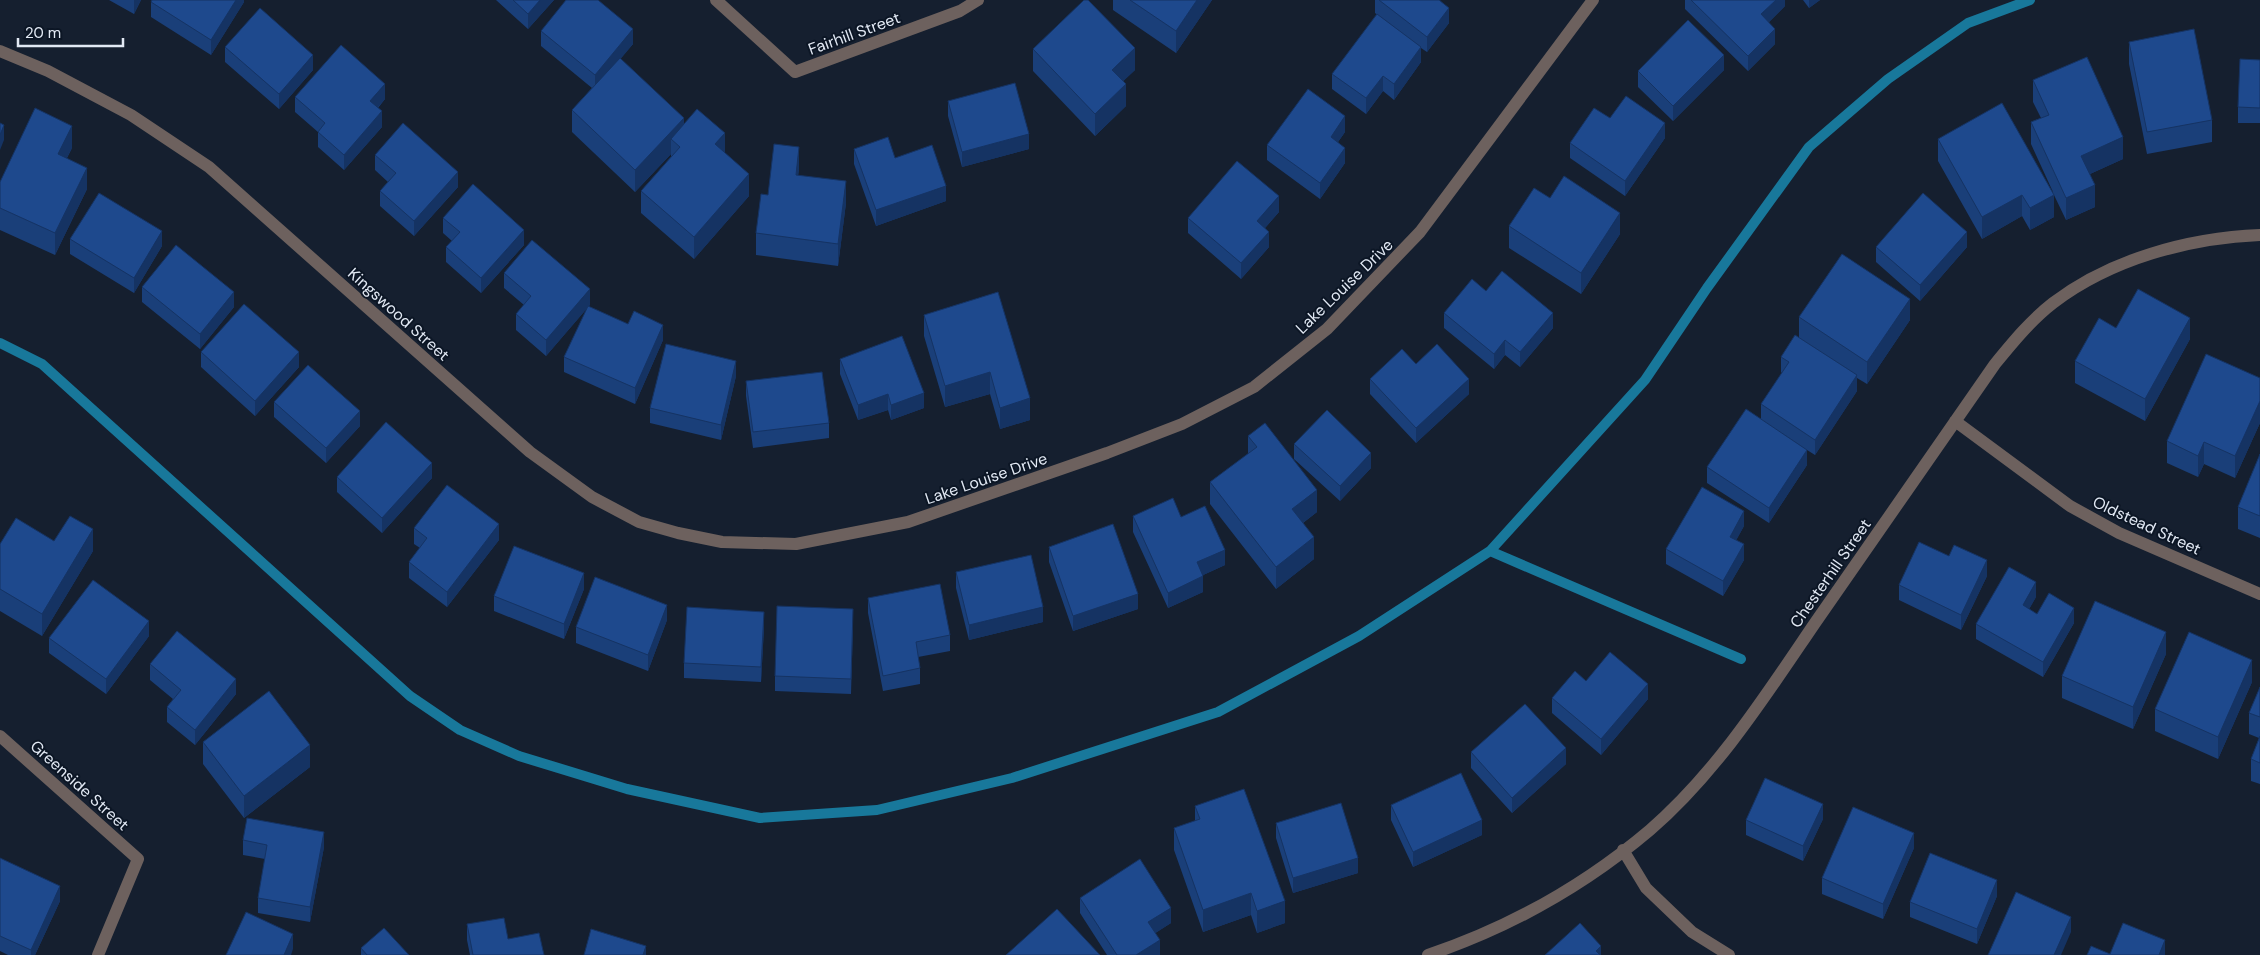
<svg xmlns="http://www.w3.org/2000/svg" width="2260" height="955" viewBox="0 0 2260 955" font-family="'DM Sans',sans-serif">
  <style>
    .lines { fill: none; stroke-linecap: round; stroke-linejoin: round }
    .stream { stroke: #18789b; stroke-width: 10 }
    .minor { stroke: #6d615e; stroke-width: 12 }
    .wall { fill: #1a3f79 }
    .shaded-wall { fill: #153363 }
    .building { fill: #1e498d; stroke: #153363 }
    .labels { text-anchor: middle; stroke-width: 4; stroke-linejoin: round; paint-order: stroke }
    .street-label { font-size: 16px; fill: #e2e9f4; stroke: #0c1625 }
  </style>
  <rect width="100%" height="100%" fill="#151f2f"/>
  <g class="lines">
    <path class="stream" d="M0,343l42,21 368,332 50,34 59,26 108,33 133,29 117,-8 135,-32 206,-66 141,-76 131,-85 251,108
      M1490,551l155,-171 62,-92 102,-141 79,-68 80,-56 62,-23"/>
    <path class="minor" d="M716,0l79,72 165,-61 18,-11
      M0,51l48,20 83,44 78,52 321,285 62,45 47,25 39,11 44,9 74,2 112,-22 199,-69 75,-29 72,-37 73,-58 93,-97 173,-232
      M1955,421l115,85 49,27 141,61
      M0,736l138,123 -40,96
      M1623,850l23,38 46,44 37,23
      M1428,955c80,-27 157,-70 222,-125 67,-58 116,-135 165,-207 60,-86 120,-173 180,-259 18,-22 36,-44 58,-61 58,-44 135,-65 207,-68"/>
  </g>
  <path class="wall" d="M109,0h32l-7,14z
    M244,0v2l-33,53 -60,-38v-15z
    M496,0h58l-26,29z
    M1113,0h99l-36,53 -63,-43z
    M1375,0h65l9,23 -22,29 -6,-4v14l-27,38 -11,-9 -17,23 -34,-25v-15l67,-43 -24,-18z
    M1685,0h100v6l-16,16 6,22 -27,27 -63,-62z
    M1803,0h17l-11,8z
    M541,31l92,13 -13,15 64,65 41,29 24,43 -55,63 -53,-46v-22l30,-34v-3l-36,38 -63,-60v-22l20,-22 -51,-42z
    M2129,42l83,78v22l-65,12 -18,-90z
    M225,47l88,23 -34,39 -54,-47z
    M1033,49l102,21 -12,11 3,25 -31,30 -62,-65z
    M2260,60v63h-22v-16z
    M1724,70l-51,51 -35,-34v-16z
    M2033,80l90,79 -33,15 5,33 -29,13 -12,-25v22l-24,13 -8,-14 -40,23 -44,-78v-22l115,53 -22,-48v-22l10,-4 -8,-16z
    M295,97l90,2 -7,9 4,19 -38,43 -26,-23v-15l-23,-20z
    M948,101l81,48 -67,18 -14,-51z
    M1610,118l55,20 -40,58 -55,-38v-15z
    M1345,132l-7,10 7,21 -25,36 -53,-39v-15z
    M72,148l-5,10 20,31 -32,66 -55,-25v-48z
    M854,149l41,9 51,43 -70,25 -22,-62z
    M375,155l83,32 -44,49 -34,-30v-15l8,-9 -13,-12z
    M799,169l-1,6 48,28 -8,63 -82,-11v-22l12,-38z
    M1550,198l70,36 -39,60 -72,-46v-22z
    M1279,212l-14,16 4,19 -28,32 -53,-46v-15z
    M443,218l81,27 -43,48 -35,-31v-15l6,-6 -9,-8z
    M70,239l92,7 -28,47 -64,-39z
    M1876,247h91l-47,54 -44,-39z
    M504,273l86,32 -2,1 75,34 -28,64 -71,-32v-15l24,-50 -42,49 -30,-26v-16l8,-9 -20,-17z
    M142,287l92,20 -34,42 -58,-47z
    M1486,291l67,37 -33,39 -15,-12 -11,14 -50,-41v-15z
    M998,292l32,128 -30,9 -10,-35 -45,13 -21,-71v-21z
    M1799,317l111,3 -43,64 -10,-6v13l-42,64 -8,-5v15l-38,58 -62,-40v-16l54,-48v-15l21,-31 -1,-1v-15l18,-19z
    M2116,328l74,11 -45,82 -70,-38v-22z
    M201,352l98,15 -44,49 -54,-49z
    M840,359l84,49 -33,12 -3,-10 -30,10 -18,-46z
    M1416,364l53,30 -53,49 -46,-49v-15z
    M736,376l-15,64 -71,-17v-15z
    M2260,378v45l-25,55 -31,-14 -6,13 -31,-14v-22z
    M746,381l83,42v15l-76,10 -7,-52z
    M274,402l86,24 -34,37 -52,-46z
    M1248,436l69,76 -14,11 11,36 -38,30 -66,-85v-22l38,-28z
    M1294,444l77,24 -31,33 -46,-42z
    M2260,454v84l-22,-9v-22z
    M337,477l95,1 -50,55 -45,-41z
    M1133,516l48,1 44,48 -22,10v17l-35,16 -35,-76z
    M1744,526l-8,14 8,20 -21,36 -57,-32v-15z
    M414,528l85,12 -52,67 -38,-29v-16l11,-14 -6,-4z
    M54,541l39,10 -51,85 -42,-25v-67z
    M1049,547l89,62 -65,22 -24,-69z
    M956,572l87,50 -74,18 -13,-52z
    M1987,576l-26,54 -62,-30v-15z
    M584,589l-20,50 -70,-28v-15z
    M2036,597l-7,12 8,5 37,9 -31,54 -67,-38v-15z
    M868,598l82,37v16l-32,6 2,11v16l-37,7 -15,-78z
    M667,620l-19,51 -72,-28v-16z
    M853,624l-2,70 -76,-3v-15z
    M764,627l-3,55 -77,-4v-15z
    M149,636l-43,58 -57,-41v-15z
    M2166,654l-33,75 -71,-31v-22z
    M150,664l86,30 -41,51 -28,-23v-15l6,-8 -23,-19z
    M2252,682l-34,77 -63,-28v-22z
    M2260,687v97l-9,-3v-22l8,-21 -10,-4v-21z
    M1552,698l96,1 -47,56 -49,-42z
    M203,742l107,25 -66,51 -41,-54z
    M1471,752l95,12 -54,49 -41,-45z
    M1391,805l91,30 -69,32 -22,-47z
    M1195,806l90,117 -28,10 -6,-18 -48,17 -29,-82v-22l21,-7z
    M1823,819l-20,42 -57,-26v-15z
    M1276,823l82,50 -65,20 -17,-55z
    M243,840l81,7 -14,75 -52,-9v-15l7,-39 -22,-4z
    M1914,848l-31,71 -61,-25v-16z
    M0,858l60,43 -25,54h-27l-8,-4z
    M1997,896l-20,48 -67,-27v-15z
    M1080,898l91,25 -16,10 5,22h-53l-27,-42z
    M467,924l41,15 36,16h-74l-3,-15z
    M361,948l48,7h-48z"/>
  <path class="shaded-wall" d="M134,0h7l-7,14z
    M236,0h8v2l-33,53v-15z
    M540,0h14l-26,29v-15z
    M1197,0h15l-36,53v-22z
    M1776,0h9v6l-24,24v-16z
    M1809,0h11l-11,8z
    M1449,8v15l-22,29v-15z
    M633,29v15l-38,46v-15z
    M1775,29v15l-27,27v-15z
    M1421,47v15l-27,38v-16z
    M1135,48v22l-23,22v-22z
    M313,55v15l-34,39v-15z
    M1724,55v15l-51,51v-15z
    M1383,76v15l-17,23v-16z
    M385,84v15l-15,17v-15z
    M1126,84v22l-31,30v-22z
    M382,111v16l-38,43v-15z
    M1345,116v16l-14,20v-15z
    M684,118v22l-13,-1v15l-36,38v-22z
    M1665,123v15l-40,58v-15z
    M4,125v15l-4,10v-15z
    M72,126v22l-14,27v-21z
    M725,133v22l-10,-11z
    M1029,134v15l-67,18v-15z
    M2123,137v22l-42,19v-22z
    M799,147v22l-3,27v-21z
    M1345,148v15l-25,36v-16z
    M87,168v21l-32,66v-22z
    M458,172v15l-44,49v-15z
    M749,174v22l-55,63v-22z
    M846,181v22l-8,63v-22z
    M2095,185v22l-29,13v-22z
    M946,186v15l-70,25v-16z
    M2022,195v21l-40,23v-22z
    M2054,195v22l-24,13v-22z
    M1279,196v16l-22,25v-16z
    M1620,213v21l-39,60v-21z
    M524,230v15l-43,48v-15z
    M162,231v15l-28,47v-15z
    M1269,232v15l-28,32v-16z
    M1967,232v15l-47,54v-16z
    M590,289v16l-44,51v-16z
    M234,292v15l-34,42v-15z
    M1910,299v21l-43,64v-22z
    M1553,313v15l-33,39v-15z
    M2190,318v21l-45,82v-22z
    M663,325v15l-28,64v-16z
    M1505,340v15l-11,14v-15z
    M299,352v15l-44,49v-15z
    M736,361v15l-15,64v-15z
    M990,372v22l-45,13v-21z
    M1857,375v16l-42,64v-15z
    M1469,379v15l-53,49v-15z
    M924,393v15l-33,12v-15z
    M888,394v16l-30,10v-15z
    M1030,398v22l-30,9v-21z
    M2260,401v22l-25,55v-22z
    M360,411v15l-34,37v-15z
    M2204,442v22l-6,13v-21z
    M1807,450v15l-38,58v-15z
    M1371,453v15l-31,33v-15z
    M432,463v15l-50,55v-15z
    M1317,490v22l-25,19v-22z
    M1744,511v15l-14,26v-15z
    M499,524v16l-52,67v-15z
    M93,529v22l-51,85v-22z
    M1314,537v22l-38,30v-22z
    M1744,544v16l-21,36v-15z
    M1225,550v15l-28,13v-16z
    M1987,560v16l-26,54v-15z
    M584,573v16l-20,50v-15z
    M1203,576v16l-35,16v-15z
    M2036,582v15l-13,23v-15z
    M1138,594v15l-65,22v-15z
    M667,605v15l-19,51v-16z
    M1043,607v15l-74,18v-15z
    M2074,608v15l-31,54v-15z
    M764,612v15l-3,55v-15z
    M149,621v15l-43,58v-15z
    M2166,632v22l-33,75v-22z
    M2252,660v22l-34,77v-22z
    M236,679v15l-41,51v-15z
    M1648,684v15l-47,56v-16z
    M310,745v22l-66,51v-22z
    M1566,748v16l-54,49v-15z
    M1823,804v15l-20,42v-15z
    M1482,820v15l-69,32v-15z
    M324,832v15l-14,75v-15z
    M1914,833v15l-31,71v-15z
    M1358,858v15l-65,20v-15z
    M1997,880v16l-20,48v-15z
    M60,886v15l-25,54h-4v-5z
    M1251,893v22l-48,17v-22z
    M1285,901v22l-28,10v-22z
    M1171,908v15l-23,15v-16z
    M2071,917v15l-10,23h-7z
    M293,934v15l-2,6h-7z
    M1160,940v15h-24z
    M2165,940v15h-6z
    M646,946v9h-3z
    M1601,946v9h-5v-4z"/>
  <path class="building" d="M152,0h84l-25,40 -60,-38z
    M513,0h27l-12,14z
    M566,0h32l35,29 -38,46 -54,-44z
    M1084,0h4l47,48 -23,22 14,14 -31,30 -62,-65z
    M1130,0h67l-21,31z
    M1379,0h60l10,8 -22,29z
    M1691,0h85l-15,14 14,15 -27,27z
    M260,8l53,47 -34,39 -54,-47z
    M1377,14l44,33 -27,37 -11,-8 -17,22 -34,-24z
    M1688,20l36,35 -51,51 -35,-35z
    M2194,29l18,91 -65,12 -18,-90z
    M341,45l44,39 -15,17 12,10 -38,44 -26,-23 7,-9 -30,-26z
    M2087,57l36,80 -42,19 14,29 -29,13 -35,-76 18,-7 -16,-35z
    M620,58l64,60 -49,52 -63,-60z
    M2240,59l20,1v48l-22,-1z
    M1015,83l14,51 -67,18 -14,-51z
    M1308,89l37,27 -14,21 14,11 -25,35 -53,-38z
    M1626,96l39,27 -40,58 -55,-38 24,-35 16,10z
    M2002,103l52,92 -24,13 -8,-13 -40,22 -44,-78z
    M35,108l37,18 -14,28 29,14 -32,65 -55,-25v-26z
    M697,109l28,24 -10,11 34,30 -55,63 -53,-46 39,-44 -9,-8z
    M0,123l4,2 -4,10z
    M403,123l55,49 -44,49 -34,-30 16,-18 -21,-18z
    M888,137l7,21 37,-13 14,41 -70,24 -22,-61z
    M774,144l25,3 -3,28 50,6 -8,63 -82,-11 5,-39 7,1z
    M1237,161l42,35 -22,25 12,11 -28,31 -53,-45z
    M1564,176l56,37 -39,60 -72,-47 25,-38 16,10z
    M473,184l51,46 -43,48 -35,-31 14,-15 -17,-14z
    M99,193l63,38 -28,47 -64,-39z
    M1923,193l44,39 -47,53 -44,-38z
    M532,240l58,49 -44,51 -30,-26 15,-18 -27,-23z
    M176,245l58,47 -34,42 -58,-47z
    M1842,254l68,45 -43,63 -68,-45z
    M1502,271l51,42 -33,39 -15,-12 -11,14 -50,-41 28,-34 14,12z
    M2138,289l52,29 -45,81 -70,-38 24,-43 17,10z
    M998,292l32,106 -30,10 -10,-36 -45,14 -21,-71z
    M244,304l55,48 -44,49 -54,-49z
    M588,306l40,18 6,-13 29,14 -28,63 -71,-31z
    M1795,335l62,40 -42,65 -54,-36 28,-42 -8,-5z
    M902,336l22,57 -33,12 -3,-11 -30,11 -18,-46z
    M666,344l70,17 -15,64 -71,-17z
    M1437,344l32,35 -53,49 -46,-49 32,-30 14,15z
    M2206,354l54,24v23l-25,55 -31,-14 -6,14 -31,-15z
    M308,365l52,46 -34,37 -52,-46z
    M822,372l7,51 -76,9 -7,-51z
    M1746,409l61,41 -38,58 -62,-41z
    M1327,410l44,43 -31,33 -46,-42z
    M386,422l46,41 -50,55 -45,-41z
    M1265,423l52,67 -25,19 22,28 -38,30 -66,-85 47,-35 -9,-11z
    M2260,454v62l-22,-9z
    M447,485l52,39 -52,68 -38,-30 18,-24 -13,-10z
    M1702,487l42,24 -14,26 14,7 -21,37 -57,-32z
    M1173,498l8,19 24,-11 20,44 -28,12 6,14 -35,17 -35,-77z
    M70,516l23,13 -51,85 -42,-25v-45l16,-26 38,23z
    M1113,524l25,70 -65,22 -24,-69z
    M1919,542l30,14 5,-11 33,15 -26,55 -62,-30z
    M514,546l70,27 -20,51 -70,-28z
    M1031,555l12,52 -74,18 -13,-53z
    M2009,567l27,15 -13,23 14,9 12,-21 25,15 -31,54 -67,-38z
    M595,577l72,28 -19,50 -72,-28z
    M93,580l56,41 -43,58 -57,-41z
    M940,584l10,51 -34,7 4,26 -37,8 -15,-78z
    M2095,601l71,31 -33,75 -71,-31z
    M777,606l76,3 -2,70 -76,-3z
    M687,607l77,5 -3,55 -77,-4z
    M177,631l59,48 -41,51 -28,-23 14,-17 -31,-26z
    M2189,632l63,28 -34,77 -63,-28z
    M1610,652l38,32 -47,55 -49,-41 23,-27 11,10z
    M2260,687v30l-11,-4z
    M269,691l41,54 -66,51 -41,-54z
    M1525,704l41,44 -54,50 -41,-46z
    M2260,736v27l-9,-4z
    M1461,773l21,47 -69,32 -22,-47z
    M1765,778l58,26 -20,42 -57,-26z
    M1244,789l41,112 -28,10 -6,-18 -48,17 -29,-82 26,-9 -5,-13z
    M1341,803l17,55 -65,20 -17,-55z
    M1853,807l61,26 -31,71 -61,-26z
    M247,818l77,14 -14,75 -52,-9 9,-53 -24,-5z
    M1930,853l67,27 -20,49 -67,-27z
    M0,858l60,28 -29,64 -31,-14z
    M1140,859l31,49 -23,14 12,18 -24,15h-19l-37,-57z
    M2016,892l55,25 -17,38h-66z
    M1057,909l43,46h-94z
    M246,912l47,22 -9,21h-58z
    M504,918l4,21 31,-6 5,22h-71l-6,-31z
    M1580,923l21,23 -5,5 4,4h-55z
    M2123,923l42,17 -6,15h-72l4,-9 19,8z
    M384,928l25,27h-42l-6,-7z
    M591,929l55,17 -3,9h-59z"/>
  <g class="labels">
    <g class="street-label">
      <text transform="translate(854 33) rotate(-20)" y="6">Fairhill Street</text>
      <text transform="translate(1344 286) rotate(-44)" y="6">Lake Louise Drive</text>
      <text transform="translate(399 314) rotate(42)" y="6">Kingswood Street</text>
      <text transform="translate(986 478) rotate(-19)" y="6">Lake Louise Drive</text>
      <text transform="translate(2147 525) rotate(25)" y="6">Oldstead Street</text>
      <text transform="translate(1830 573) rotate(-55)" y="6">Chesterhill Street</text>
      <text transform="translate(80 785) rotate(42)" y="6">Greenside Street</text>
    </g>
  </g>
  <path d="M18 38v8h105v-8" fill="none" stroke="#e2e9f4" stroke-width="2.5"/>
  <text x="25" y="38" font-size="15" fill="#e2e9f4" stroke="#0c1625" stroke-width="4" paint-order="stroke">20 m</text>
</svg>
